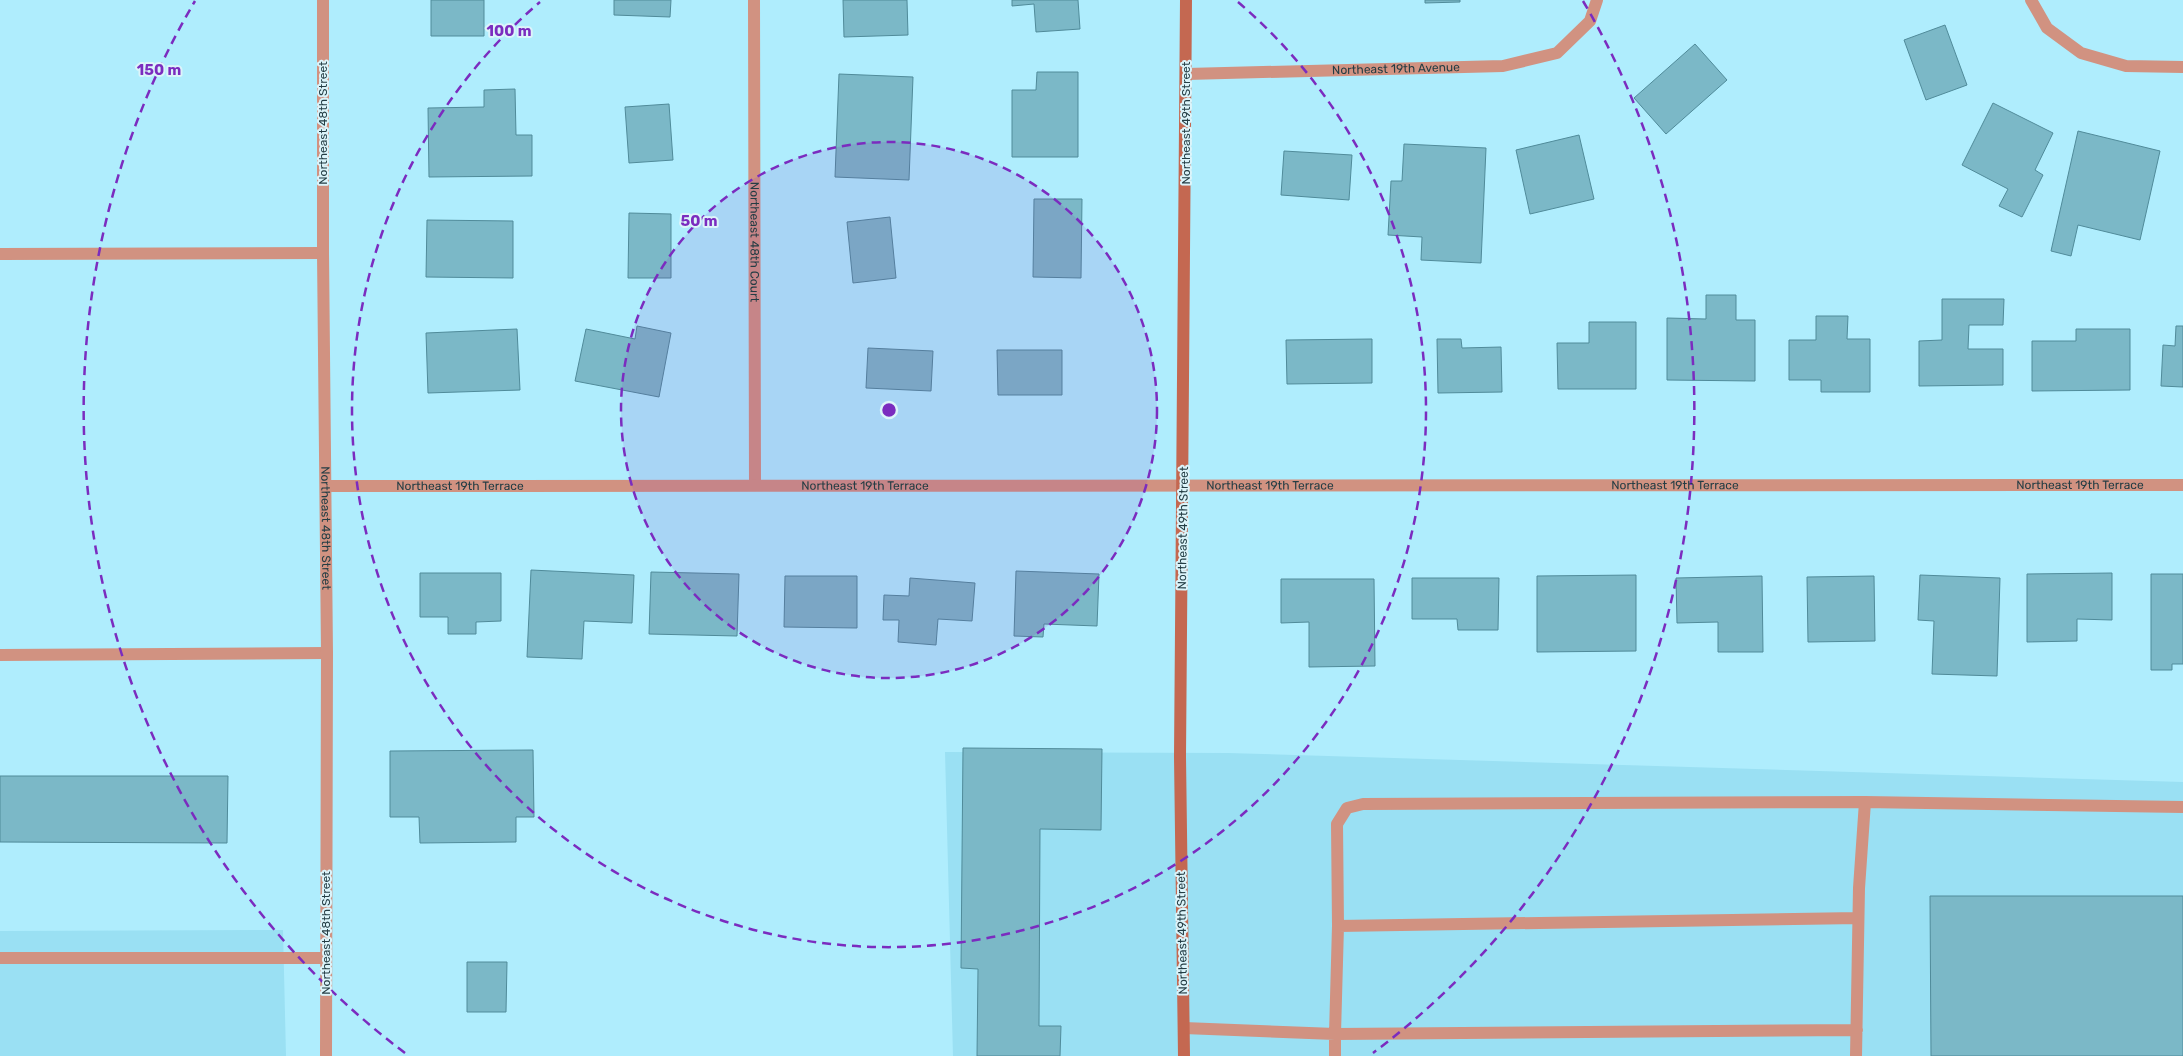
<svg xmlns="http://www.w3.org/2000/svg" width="2183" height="1056" viewBox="0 0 2183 1056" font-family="Rubik,sans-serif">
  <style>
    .built { fill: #9ae0f3 }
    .building { fill: #7bb8c7; stroke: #508b9a }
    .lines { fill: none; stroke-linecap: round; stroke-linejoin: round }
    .lane { stroke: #d19281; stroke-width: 12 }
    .street { stroke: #d19281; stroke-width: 12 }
    .secondary { stroke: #c46851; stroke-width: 12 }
    .ring { fill: none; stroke: #7b2cbf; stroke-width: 2.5; stroke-dasharray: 9 6 }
    .labels { text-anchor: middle; stroke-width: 4; stroke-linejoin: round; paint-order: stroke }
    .street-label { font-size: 12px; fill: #243d44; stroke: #dcf4fa }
    .centre { fill: #7b2cbf; stroke: #dcf4fa; stroke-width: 2.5 }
    .ring-label { font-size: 15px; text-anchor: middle; font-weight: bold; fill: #7b2cbf; stroke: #dcf4fa; stroke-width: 4; stroke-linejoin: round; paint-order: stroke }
  </style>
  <rect width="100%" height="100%" fill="#afedfd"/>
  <path class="built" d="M945,752l283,1 955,29v274h-1230z
    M283,930l3,126h-286v-125z"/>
  <path class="building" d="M431,0h53v36h-53z
    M614,0h57l-1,17 -56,-2z
    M843,0h64l1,35 -64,2z
    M1012,0h66l2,29 -44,3 -2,-28 -22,2z
    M1425,0h35v2l-35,1z
    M1945,25l22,60 -41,15 -22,-60z
    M1695,44l32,36 -61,54 -32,-36z
    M1037,72h41v85h-66v-67h24z
    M839,74l74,3 -4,103 -74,-3z
    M515,89l1,46h16v41l-103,1 -1,-69 56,-1v-17z
    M1993,103l60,30 -18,37 8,5 -21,42 -23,-11 9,-17 -46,-24z
    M669,104l4,56 -44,3 -4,-56z
    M2078,131l82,20 -20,89 -62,-15 -7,31 -20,-5z
    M1579,135l15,64 -64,15 -14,-64z
    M1404,144l82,4 -5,115 -60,-3 1,-23 -34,-2 3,-54h11z
    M1284,151l68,4 -3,45 -68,-5z
    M1034,199h48l-1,79 -48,-1z
    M629,213l42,1v64h-43z
    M890,217l6,61 -43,5 -6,-61z
    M427,220l86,1v57l-87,-1z
    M1706,295h30v25h19v61l-88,-1v-62l39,1z
    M1942,299h62l-1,26h-34l-1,24h35v36l-84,1v-45l23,-1z
    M1816,316h32l-1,23h23v53h-49v-12h-32v-40h27z
    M1589,322h47v67h-78l-1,-46h32z
    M637,326l34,7 -12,64 -84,-16 11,-52 49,10z
    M2176,326h7v61l-22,-1 2,-41 12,1z
    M517,329l3,61 -92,3 -2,-60z
    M2076,329h54v61l-98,1v-50h44z
    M1372,339v44l-85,1 -1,-44z
    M1437,339h24l1,9 39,-1 1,45 -64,1z
    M868,348l65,3 -2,40 -65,-3z
    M997,350h65v45h-64z
    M531,570l103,5 -2,48 -48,-2 -2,38 -55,-2z
    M1016,571l83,3 -2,52 -53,-2 -1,13 -29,-1z
    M651,572l88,2 -2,62 -88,-2z
    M420,573h81v48l-25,1v12h-28v-17h-28z
    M2112,573v47l-35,-1v22l-50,1v-68z
    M2151,574h32v90h-11v6h-21z
    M1636,575v76l-99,1v-76z
    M1920,575l80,3 -3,98 -65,-2 2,-53 -16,-1z
    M785,576h72v52l-73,-1z
    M1762,576l1,76h-45v-30l-41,1 -1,-45z
    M1874,576l1,65 -67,1 -1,-65z
    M910,578l65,5 -3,38 -34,-2 -2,26 -38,-3 1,-22h-16l1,-25 25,1z
    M1412,578h87l-1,52h-40l-1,-11h-45z
    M1281,579h93l1,87 -66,1v-45l-28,1z
    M963,748l139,1 -1,81 -61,-1 -1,197h22l-1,30h-83l1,-87 -17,-1z
    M533,750l1,67h-18v25l-96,1 -1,-26h-29v-66z
    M0,776h228l-1,67 -227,-1z
    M1930,896h253v160h-252z
    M467,962h40l-1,50h-39z"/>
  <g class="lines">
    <path class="lane" d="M0,254l323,-1
      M0,655l327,-2
      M1338,926l520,-8
      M0,958h326
      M1184,1028l151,6 3,-108 -1,-102 10,-16 16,-4 502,-2
      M1335,1056v-22l522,-4
      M1856,1056l3,-168 6,-86 318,5"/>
    <g class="street">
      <path id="s1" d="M323,0v253l4,400 -1,403"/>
      <path id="s2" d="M754,0l1,484"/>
      <path d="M2031,0l16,28 34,25 45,13 57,1"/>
      <path id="s3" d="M1187,74l316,-8 54,-13 33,-32 7,-21"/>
      <path id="s4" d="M326,486l1857,-1"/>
    </g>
    <path class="secondary" d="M1184,1056l-4,-299 6,-757"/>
  </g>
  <circle cx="889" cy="410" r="268" fill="#7b2cbf" fill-opacity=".12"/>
  <g class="ring">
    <circle cx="889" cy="410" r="268"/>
    <path d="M1238 2A537 537 0 1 1 540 2"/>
    <path d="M405 1053A805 805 0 0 1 195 1M1583 1A805 805 0 0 1 1373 1053"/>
  </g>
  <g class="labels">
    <g class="street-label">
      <text dy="4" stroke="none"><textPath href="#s3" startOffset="209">Northeast 19th Avenue</textPath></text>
      <text transform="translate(323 123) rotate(-90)" y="4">Northeast 48th Street</text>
      <text transform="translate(1186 123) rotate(-90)" y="4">Northeast 49th Street</text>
      <text dy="4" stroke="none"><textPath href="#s2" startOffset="242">Northeast 48th Court</textPath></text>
      <text dy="4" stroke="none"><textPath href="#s4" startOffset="134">Northeast 19th Terrace</textPath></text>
      <text dy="4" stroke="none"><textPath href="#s4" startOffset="539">Northeast 19th Terrace</textPath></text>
      <text dy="4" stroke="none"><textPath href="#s4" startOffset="1754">Northeast 19th Terrace</textPath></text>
      <text dy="4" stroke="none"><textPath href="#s4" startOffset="944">Northeast 19th Terrace</textPath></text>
      <text dy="4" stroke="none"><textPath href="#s4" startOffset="1349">Northeast 19th Terrace</textPath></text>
      <text dy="4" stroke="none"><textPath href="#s1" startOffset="528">Northeast 48th Street</textPath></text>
      <text transform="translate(1183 528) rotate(-89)" y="4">Northeast 49th Street</text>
      <text transform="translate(326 933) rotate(-90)" y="4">Northeast 48th Street</text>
      <text transform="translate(1182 933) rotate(-91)" y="4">Northeast 49th Street</text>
    </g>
  </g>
  <circle cx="889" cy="410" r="8" class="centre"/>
  <g class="ring-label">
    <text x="509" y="36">100 m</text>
    <text x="159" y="75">150 m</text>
    <text x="699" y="226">50 m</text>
  </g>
</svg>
